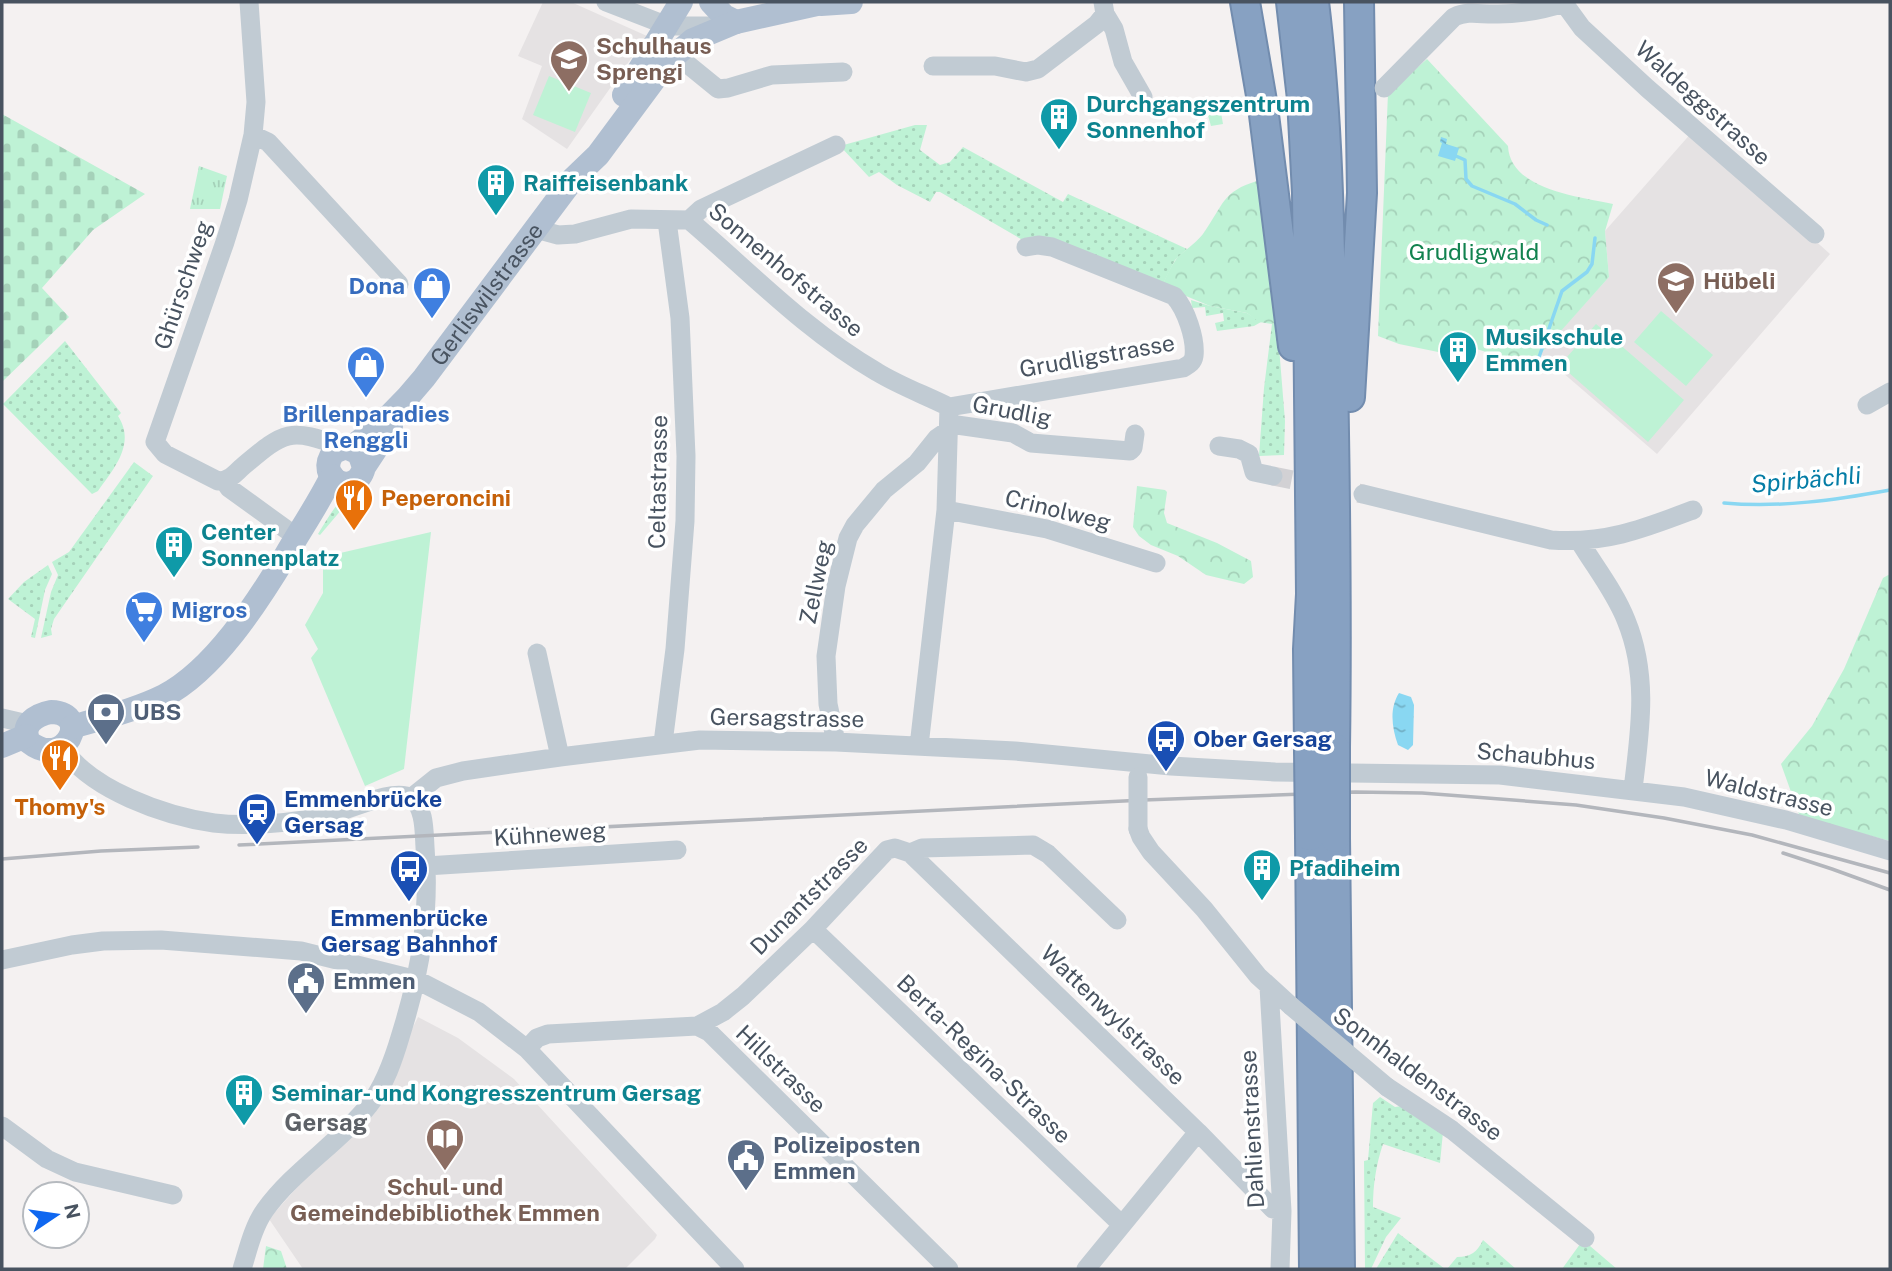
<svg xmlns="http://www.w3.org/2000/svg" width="1892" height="1271" viewBox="0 0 1892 1271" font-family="'Public Sans',sans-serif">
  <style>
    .education { fill: #e5e2e3 }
    .grass { fill: url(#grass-dots) }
    .forest { fill: url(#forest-crowns) }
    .cemetery { fill: url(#cemetery-stones) }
    .park { fill: url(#park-tufts) }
    .garden { fill: #bef2d5 }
    .water { fill: url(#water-ripples) }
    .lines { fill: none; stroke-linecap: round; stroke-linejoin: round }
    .stream { stroke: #89d7f2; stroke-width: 3.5 }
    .minor-tunnel { stroke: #d2d1d4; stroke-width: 19; stroke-dasharray: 19 10; stroke-linecap: butt }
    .highway-casing { stroke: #728cae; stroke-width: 32 }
    .minor { stroke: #c1cbd3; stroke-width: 19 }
    .major { stroke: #b0bfd1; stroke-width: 24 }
    .highway { stroke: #87a1c2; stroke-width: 28 }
    .rail { stroke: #b3b6bc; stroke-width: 3.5 }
    .highway-bridge-casing { stroke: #728cae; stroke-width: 32; stroke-linecap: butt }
    .minor-bridge { stroke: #c1cbd3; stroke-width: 19 }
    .highway-bridge { stroke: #87a1c2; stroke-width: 28 }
    .labels { text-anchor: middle; stroke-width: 7; stroke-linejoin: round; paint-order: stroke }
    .education-label { font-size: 23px; font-weight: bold; fill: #785e54; stroke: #fff; text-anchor: start }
    .street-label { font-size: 23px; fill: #485360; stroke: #fff }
    .culture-label { font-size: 23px; font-weight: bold; fill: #0d838f; stroke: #fff; text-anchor: start }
    .park-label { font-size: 23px; fill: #12824f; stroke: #fff }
    .shop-label { font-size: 23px; font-weight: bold; fill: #366cbe; stroke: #fff; text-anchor: end }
    .food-label { font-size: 23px; font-weight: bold; fill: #c56008; stroke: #fff; text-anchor: start }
    .service-label { font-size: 23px; font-weight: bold; fill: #4e5e75; stroke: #fff; text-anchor: start }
    .transit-label { font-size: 23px; font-weight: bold; fill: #164399; stroke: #fff; text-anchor: start }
    .water-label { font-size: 24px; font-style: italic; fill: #057da6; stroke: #fff }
    .neighbourhood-label { font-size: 24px; font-weight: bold; fill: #5d6167; stroke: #fff }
  </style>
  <defs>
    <pattern id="grass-dots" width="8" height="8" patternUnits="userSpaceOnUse" patternTransform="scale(1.75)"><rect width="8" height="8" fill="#bef2d5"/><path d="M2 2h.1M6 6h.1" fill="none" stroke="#a5d1b9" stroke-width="1.8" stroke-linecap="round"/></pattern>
    <pattern id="forest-crowns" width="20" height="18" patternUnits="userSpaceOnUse" patternTransform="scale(1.75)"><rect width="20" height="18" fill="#bef2d5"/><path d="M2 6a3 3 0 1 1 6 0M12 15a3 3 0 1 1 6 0" fill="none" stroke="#a5d1b9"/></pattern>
    <pattern id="cemetery-stones" width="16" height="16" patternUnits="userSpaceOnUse" patternTransform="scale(1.75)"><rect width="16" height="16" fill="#bef2d5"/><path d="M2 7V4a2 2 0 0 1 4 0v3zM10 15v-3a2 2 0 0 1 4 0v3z" fill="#a5d1b9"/></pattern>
    <pattern id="park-tufts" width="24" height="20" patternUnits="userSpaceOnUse" patternTransform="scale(1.75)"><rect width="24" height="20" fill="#bef2d5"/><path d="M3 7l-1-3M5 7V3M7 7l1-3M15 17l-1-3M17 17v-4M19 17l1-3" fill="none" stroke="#a5d1b9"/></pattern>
    <pattern id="water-ripples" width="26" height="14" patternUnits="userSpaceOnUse" patternTransform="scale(1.75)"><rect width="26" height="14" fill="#89d7f2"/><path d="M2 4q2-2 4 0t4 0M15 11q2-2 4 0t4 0" fill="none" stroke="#72b1c7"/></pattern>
  </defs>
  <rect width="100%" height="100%" fill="#f4f1f1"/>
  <path class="education" d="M543,2h28l76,34 -80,113 -45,-30 20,-53 -24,-10z
    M1693,131l137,123 -173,200 -117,-101 69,-76 -4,-46z
    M418,1017l40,21 56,41 143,156 -2,4 -30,30h-322l-34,-50 48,-54 93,-132z"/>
  <path class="grass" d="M915,125h12l-7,25 20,15 10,-3 13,-15 100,55 5,-8 119,55 -12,11 -13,26 -136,-44 -86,-50h-4l-6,10 -33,-17 -18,-13 -10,5 -29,-31z
    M1191,300l19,6 37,7 14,9 -7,4 -37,5 -2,-8 9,-2 -1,-8 -17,3 -1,-9 -13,1z
    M1277,322l8,99 -1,34 -25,1 5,-68 8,-64z
    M65,341l56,72 -3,3c18,28 -4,52 -20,75l-6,3 -89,-90z
    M134,462l19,14 -99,143 -3,10 1,6 -11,3 10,-46 7,-17 -6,-13 17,-10z
    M359,489l-39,46 -2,-1c12,-19 20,-37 41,-45z
    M48,565l4,9 -7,16 -10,48 -4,-1 4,-18 -27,-20 16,-17z
    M1380,1097l15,10 7,-1 41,26 -3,31 -57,-19c-7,21 -10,41 -10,63l28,11 -15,19 -15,32h-6l-1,-108 4,-1 5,-57z
    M1398,1233l47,36h-69z
    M1483,1240l33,29h-69l10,-12c14,0 20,-5 26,-17z
    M1583,1240l34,29h-55z"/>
  <path class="forest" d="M1427,59l81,87c2,44 72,51 105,58l-8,27 4,46 -82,92 -9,2 -16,-14 -35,-11 -24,7 -44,-9 -21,-8 10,-243z
    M1257,181l20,141 -5,2 -13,-2 -12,-9 -37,-7 -48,-20c4,-9 9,-20 15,-28 9,-9 21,-16 28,-27 18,-26 18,-40 52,-50z
    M1137,486l28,4 2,2 -3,21 3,10 50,20 34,18 2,16 -9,7 -38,-9 -28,-19 -27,-11 -12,-9 -6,-9z
    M1890,574v267l-90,-24 -19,-53 31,-38 32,-57 39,-91z
    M266,1246l15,5 6,18h-24z"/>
  <path class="cemetery" d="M2,114l143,80 -52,36 -51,58 27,29 -67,65z"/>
  <path class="park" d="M1220,107l3,17 -12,2 -4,-14z
    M199,166l28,10 -7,33h-30z"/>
  <path class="garden" d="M549,76l42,17 -16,39 -42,-17z
    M1661,311l52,44 -27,31 -52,-44z
    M1596,324l88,76 -36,42 -88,-77z
    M431,532l-27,237 -39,17 -54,-128 7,-9 -13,-24 18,-32v-36z"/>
  <path class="water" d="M1441,137l6,2 -1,5 13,4 -4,13 -17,-5 4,-13 -2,-1z
    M1399,693l12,4 3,8 -1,40 -5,5 -10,-5c-6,-17 -9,-36 1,-52z"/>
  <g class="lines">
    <path class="stream" d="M1456,156l9,4 1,19 6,7 43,18 21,16 11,5
      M1537,363l25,-72 25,-19 5,-8 3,-26
      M1724,503c56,5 112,-3 166,-13"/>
    <path class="minor-tunnel" d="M1273,476l90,18"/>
    <defs>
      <path id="highway" d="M1245,2l18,105 30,239
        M1291,2l11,97 5,94 4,401 -3,55 1,101
        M1314,2c13,107 15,214 18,322 3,142 5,283 3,424
        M1350,397l12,-204 -3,-191
        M1310,836l4,433
        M1335,838l5,431"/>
    </defs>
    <use href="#highway" class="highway-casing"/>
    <path class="minor" d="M249,2l7,100 -3,33 -15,65 -13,42 -70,200 10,12 53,27c10,0 16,-6 23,-13 44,-37 47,-41 101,-21
      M606,2l62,24h51
      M1103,2l2,12 9,15 9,33 20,35
      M1563,2l19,26 65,60 168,146
      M675,54l43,35 10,-1 44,-13 71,-3
      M933,66h62l31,6 12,-3 59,-45 8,-10
      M1384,88l70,-71c15,-7 28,-2 44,-3 22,0 45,-4 66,-11
      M253,135l15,7 131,142
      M689,220l12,-11 135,-64
      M536,229l22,6 17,-1 56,-15 58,1c61,52 117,111 188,152 23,14 48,23 72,35l-3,103 -27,236
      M1867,405l23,-13
      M949,407l234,-39c5,-3 10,-5 11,-12 2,-17 -8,-47 -20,-60l-122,-49 -14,-2 -12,2
      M950,424l63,9 18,10 99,8 3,-3 2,-14
      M1219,446l20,3 10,5 5,18 19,4
      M224,481l5,7 58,42
      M1363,494l188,46c54,4 92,-11 142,-30
      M946,510l101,19 109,34
      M1580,542c15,25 35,50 46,78 23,56 14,111 7,169
      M537,653l23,104
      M2,718l26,6
      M836,742l-8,-38 -2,-48 10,-70 12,-48 7,-13 29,-35 33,-27 20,-25 13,-9
      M663,743l12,-94 10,-128 1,-65 -6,-138 -13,-97
      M62,747c28,43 103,69 152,76 33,4 79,0 111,-7 21,-4 68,-29 86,-18 14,9 13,34 14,49 5,66 -4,123 -24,187 -7,24 -16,51 -32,71 -31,39 -75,65 -104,105 -12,17 -17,40 -23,59
      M411,798l25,-20 27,-7 97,-14 140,-17 136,2 179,9 156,15 104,6 225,3 184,22 102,23 104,31
      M1138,829l3,8 10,15 53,57 54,67 33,30
      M910,853l288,279 75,77 9,2
      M426,866l251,-16
      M813,929l308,295
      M2,960l70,-15 31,-4 58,-1 140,11 116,29 62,32 48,37 208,220
      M1269,987l13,224 -2,58
      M697,1026l12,6 240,237
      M527,1049l10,-11 11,-4 149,-8 26,-14 20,-16 70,-67 74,-79 8,-2 15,5 12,-5 111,-3 15,9 69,66
      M1387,1087l65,43 133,108
      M2,1126l45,33 28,13 98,23
      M1086,1269l112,-137"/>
    <g class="major">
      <path d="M711,2l13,14 12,6"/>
      <path d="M821,4l30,-2"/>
      <path d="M624,95l57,-93"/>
      <path id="s1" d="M351,448c26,-19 53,-45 73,-70l149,-199 25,-24 69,-93 26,-22 43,-18 90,-20"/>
      <path d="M364,467l-5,-14 -13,-6 -12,5c-21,26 22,48 30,15l27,-41"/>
      <path d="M51,712c42,1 14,59 -22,30 -9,-17 6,-27 22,-30z"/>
      <path d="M72,727c30,-9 64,-17 92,-31 50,-26 93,-93 122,-141 15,-26 32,-51 46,-79"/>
      <path d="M2,746l24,-10"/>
    </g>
    <use href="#highway" class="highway"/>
    <path class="rail" d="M239,845l905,-45 211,-8 67,1 154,12 88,13 88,17 138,38
      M1783,853l49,16 58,21
      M2,859l99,-8 97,-4"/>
    <defs>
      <path id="highway-bridge" d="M1335,748v90
        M1309,750l1,86"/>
    </defs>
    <use href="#highway-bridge" class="highway-bridge-casing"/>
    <path class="minor-bridge" d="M1138,777v52
      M1291,1006l96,81"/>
    <use href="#highway-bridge" class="highway-bridge"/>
  </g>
  <defs>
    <symbol id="school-pin" viewBox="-11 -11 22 30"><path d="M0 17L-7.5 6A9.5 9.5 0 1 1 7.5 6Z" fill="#8d6e63" stroke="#fff"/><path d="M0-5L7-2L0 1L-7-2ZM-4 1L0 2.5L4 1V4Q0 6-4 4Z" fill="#fff"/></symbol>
    <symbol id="building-pin" viewBox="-11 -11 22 30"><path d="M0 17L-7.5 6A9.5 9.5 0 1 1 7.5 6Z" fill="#0f9aa8" stroke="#fff"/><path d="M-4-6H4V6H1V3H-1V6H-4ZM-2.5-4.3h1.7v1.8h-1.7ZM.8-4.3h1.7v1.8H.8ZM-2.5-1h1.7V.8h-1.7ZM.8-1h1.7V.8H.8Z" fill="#fff"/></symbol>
    <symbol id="shop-pin" viewBox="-11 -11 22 30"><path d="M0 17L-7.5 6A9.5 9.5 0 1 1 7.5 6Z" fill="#3f7fe0" stroke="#fff"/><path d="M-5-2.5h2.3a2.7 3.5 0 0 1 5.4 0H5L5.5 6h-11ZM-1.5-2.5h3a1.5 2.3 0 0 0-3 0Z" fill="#fff"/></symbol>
    <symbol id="restaurant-pin" viewBox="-11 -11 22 30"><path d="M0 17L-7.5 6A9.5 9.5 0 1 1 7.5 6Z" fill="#e8710a" stroke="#fff"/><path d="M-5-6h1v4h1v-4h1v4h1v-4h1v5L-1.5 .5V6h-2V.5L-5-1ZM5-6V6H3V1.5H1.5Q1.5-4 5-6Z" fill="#fff"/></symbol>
    <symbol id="supermarket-pin" viewBox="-11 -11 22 30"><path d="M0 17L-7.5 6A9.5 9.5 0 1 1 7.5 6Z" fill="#3f7fe0" stroke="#fff"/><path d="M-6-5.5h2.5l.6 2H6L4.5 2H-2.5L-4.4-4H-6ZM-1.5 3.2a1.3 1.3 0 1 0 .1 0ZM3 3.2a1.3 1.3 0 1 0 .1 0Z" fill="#fff"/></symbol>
    <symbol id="bank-pin" viewBox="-11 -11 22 30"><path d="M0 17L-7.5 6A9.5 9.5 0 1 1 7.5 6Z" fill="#5c6f8a" stroke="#fff"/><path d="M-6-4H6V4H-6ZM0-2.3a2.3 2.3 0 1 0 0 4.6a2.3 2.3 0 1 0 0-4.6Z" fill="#fff"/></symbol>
    <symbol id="bus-pin" viewBox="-11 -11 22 30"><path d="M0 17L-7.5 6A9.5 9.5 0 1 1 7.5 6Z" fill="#1a4fb4" stroke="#fff"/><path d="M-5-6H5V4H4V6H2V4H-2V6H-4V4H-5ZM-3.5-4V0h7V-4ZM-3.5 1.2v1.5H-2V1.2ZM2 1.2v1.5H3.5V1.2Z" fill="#fff"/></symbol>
    <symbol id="station-pin" viewBox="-11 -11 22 30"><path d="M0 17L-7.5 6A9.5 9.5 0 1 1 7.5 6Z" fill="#1a4fb4" stroke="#fff"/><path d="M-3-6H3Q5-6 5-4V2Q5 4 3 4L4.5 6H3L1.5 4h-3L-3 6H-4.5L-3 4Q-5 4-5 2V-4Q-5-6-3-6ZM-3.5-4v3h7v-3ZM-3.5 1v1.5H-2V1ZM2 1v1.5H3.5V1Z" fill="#fff"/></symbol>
    <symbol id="civic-pin" viewBox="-11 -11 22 30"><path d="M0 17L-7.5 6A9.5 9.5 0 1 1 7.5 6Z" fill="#5c6f8a" stroke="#fff"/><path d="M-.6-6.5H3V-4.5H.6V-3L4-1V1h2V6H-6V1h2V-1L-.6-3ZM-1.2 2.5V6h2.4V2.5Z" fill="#fff"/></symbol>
    <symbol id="library-pin" viewBox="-11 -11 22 30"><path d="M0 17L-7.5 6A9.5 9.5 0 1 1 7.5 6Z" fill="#8d6e63" stroke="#fff"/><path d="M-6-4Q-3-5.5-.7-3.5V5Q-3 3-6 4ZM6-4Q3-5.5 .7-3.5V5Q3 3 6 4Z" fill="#fff"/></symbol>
  </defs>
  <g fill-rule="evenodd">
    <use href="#school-pin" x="547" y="37" width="44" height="60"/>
    <use href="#building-pin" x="1037" y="95" width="44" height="60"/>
    <use href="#building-pin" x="474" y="161" width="44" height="60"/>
    <use href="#school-pin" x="1654" y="259" width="44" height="60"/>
    <use href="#shop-pin" x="410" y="264" width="44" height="60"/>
    <use href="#building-pin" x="1436" y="328" width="44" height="60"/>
    <use href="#shop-pin" x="344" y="343" width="44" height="60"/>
    <use href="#restaurant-pin" x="332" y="476" width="44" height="60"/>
    <use href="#building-pin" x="152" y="523" width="44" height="60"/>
    <use href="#supermarket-pin" x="122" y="588" width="44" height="60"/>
    <use href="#bank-pin" x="84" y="690" width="44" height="60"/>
    <use href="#bus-pin" x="1144" y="717" width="44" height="60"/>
    <use href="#restaurant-pin" x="38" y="736" width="44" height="60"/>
    <use href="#station-pin" x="235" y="790" width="44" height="60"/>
    <use href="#building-pin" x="1240" y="846" width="44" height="60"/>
    <use href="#bus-pin" x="387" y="847" width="44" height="60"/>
    <use href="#civic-pin" x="284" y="959" width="44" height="60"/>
    <use href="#building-pin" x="222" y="1071" width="44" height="60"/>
    <use href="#library-pin" x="423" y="1116" width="44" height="60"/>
    <use href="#civic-pin" x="724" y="1136" width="44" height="60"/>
  </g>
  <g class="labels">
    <g class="education-label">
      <text x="596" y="54">Schulhaus<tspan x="596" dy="26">Sprengi</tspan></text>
      <text x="1703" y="289">Hübeli</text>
      <text x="445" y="1195" text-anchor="middle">Schul- und<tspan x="445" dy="26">Gemeindebibliothek Emmen</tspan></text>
    </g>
    <g class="street-label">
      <text transform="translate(1703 103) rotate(42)" y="8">Waldeggstrasse</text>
      <text transform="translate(786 270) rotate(40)" y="8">Sonnenhofstrasse</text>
      <text transform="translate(183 285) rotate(-71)" y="8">Ghürschweg</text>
      <text dy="8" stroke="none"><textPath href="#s1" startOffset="206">Gerliswilstrasse</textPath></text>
      <text transform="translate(1097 356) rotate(-10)" y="8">Grudligstrasse</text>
      <text transform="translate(1012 411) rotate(11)" y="8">Grudlig</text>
      <text transform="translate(658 482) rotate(-89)" y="8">Celtastrasse</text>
      <text transform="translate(1058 510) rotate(14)" y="8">Crinolweg</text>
      <text transform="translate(816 582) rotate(-78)" y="8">Zellweg</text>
      <text transform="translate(787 718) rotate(1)" y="8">Gersagstrasse</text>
      <text transform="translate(1536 756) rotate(5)" y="8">Schaubhus</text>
      <text transform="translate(1769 793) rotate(14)" y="8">Waldstrasse</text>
      <text transform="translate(550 834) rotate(-4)" y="8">Kühneweg</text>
      <text transform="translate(809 896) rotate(-45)" y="8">Dunantstrasse</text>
      <text transform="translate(1113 1015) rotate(44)" y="8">Wattenwylstrasse</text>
      <text transform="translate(984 1059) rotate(44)" y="8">Berta-Regina-Strasse</text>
      <text transform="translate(781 1069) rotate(44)" y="8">Hillstrasse</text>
      <text transform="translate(1418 1074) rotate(37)" y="8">Sonnhaldenstrasse</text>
      <text transform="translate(1252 1129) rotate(-93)" y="8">Dahlienstrasse</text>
    </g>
    <g class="culture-label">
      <text x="1086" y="112">Durchgangszentrum<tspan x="1086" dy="26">Sonnenhof</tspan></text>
      <text x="523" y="191">Raiffeisenbank</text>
      <text x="1485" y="345">Musikschule<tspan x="1485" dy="26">Emmen</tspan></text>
      <text x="201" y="540">Center<tspan x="201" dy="26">Sonnenplatz</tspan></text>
      <text x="1289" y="876">Pfadiheim</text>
      <text x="271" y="1101">Seminar- und Kongresszentrum Gersag</text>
    </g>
    <g class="park-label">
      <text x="1474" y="260">Grudligwald</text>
    </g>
    <g class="shop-label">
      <text x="405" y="294">Dona</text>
      <text x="366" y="422" text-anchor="middle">Brillenparadies<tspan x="366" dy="26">Renggli</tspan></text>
      <text x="171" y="618" text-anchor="start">Migros</text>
    </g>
    <g class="food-label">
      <text x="381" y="506">Peperoncini</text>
      <text x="60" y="815" text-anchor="middle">Thomy's</text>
    </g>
    <g class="service-label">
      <text x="133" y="720">UBS</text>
      <text x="333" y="989">Emmen</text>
      <text x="773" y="1153">Polizeiposten<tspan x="773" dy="26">Emmen</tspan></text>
    </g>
    <g class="transit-label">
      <text x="1193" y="747">Ober Gersag</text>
      <text x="284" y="807">Emmenbrücke<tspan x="284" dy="26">Gersag</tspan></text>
      <text x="409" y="926" text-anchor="middle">Emmenbrücke<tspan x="409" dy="26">Gersag Bahnhof</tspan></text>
    </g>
    <g class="water-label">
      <text transform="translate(1806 480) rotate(-5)" y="8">Spirbächli</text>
    </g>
    <g class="neighbourhood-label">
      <text x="326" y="1131">Gersag</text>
    </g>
  </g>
  <rect width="1892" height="1271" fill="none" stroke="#485360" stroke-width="7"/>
  <g transform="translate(56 1215) rotate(77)"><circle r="33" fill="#ffffff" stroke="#b6babf" stroke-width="2"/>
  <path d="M0-5L12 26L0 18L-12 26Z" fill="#0f67f0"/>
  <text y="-10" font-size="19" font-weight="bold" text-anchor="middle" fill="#485360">N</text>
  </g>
</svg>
